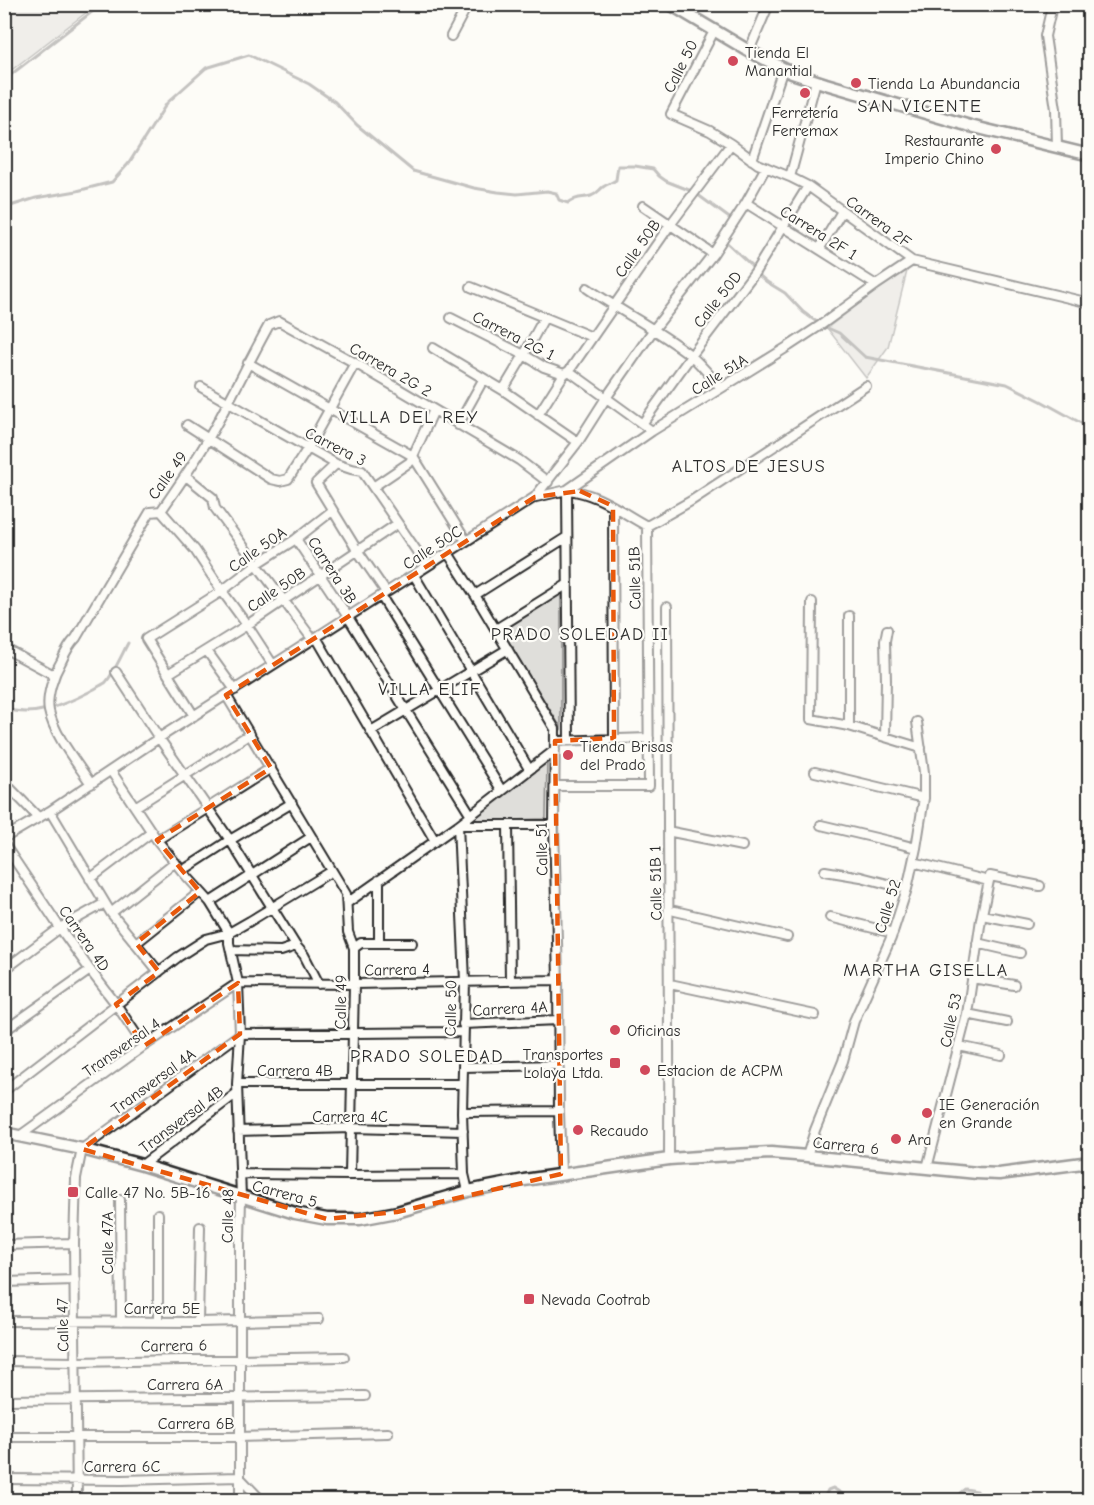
<svg xmlns="http://www.w3.org/2000/svg" width="1094" height="1505" viewBox="0 0 1094 1505" font-family="'Comic Neue',sans-serif">
  <style>
    .green { fill: #dfdeda; stroke: #858482; stroke-width: 1.5 }
    .lines { fill: none; stroke-linecap: round; stroke-linejoin: round }
    .stream { stroke: #7e7d7b; stroke-width: 3 }
    .street-casing { stroke: #2b2b2b; stroke-width: 12 }
    .secondary-casing { stroke: #2b2b2b; stroke-width: 15 }
    .street { stroke: #fdfcf7; stroke-width: 8 }
    .secondary { stroke: #fdfcf7; stroke-width: 10 }
    .marked { fill: none; stroke: #e8590c; stroke-width: 4.5; stroke-dasharray: 12 8; stroke-linejoin: round }
    .poi-dot { fill: #d1495b; stroke: #fdfcf7; stroke-width: 2 }
    .labels { text-anchor: middle; stroke-width: 4.5; stroke-linejoin: round; paint-order: stroke }
    .poi-label { font-size: 16px; fill: #2b2b2b; stroke: #fdfcf7; text-anchor: start }
    .street-label { font-size: 16px; fill: #2b2b2b; stroke: #fdfcf7 }
    .neighbourhood-label { font-size: 18px; letter-spacing: 1.5px; fill: #2b2b2b; stroke: #fdfcf7 }
  </style>
  <rect width="100%" height="100%" fill="#fdfcf7"/>
  <filter id="ink" filterUnits="userSpaceOnUse"><feTurbulence type="fractalNoise" baseFrequency=".0167" numOctaves="2"/><feDisplacementMap in="SourceGraphic" scale="12" xChannelSelector="R" yChannelSelector="G"/><feConvolveMatrix kernelMatrix="1 2 1 2 8 2 1 2 1" color-interpolation-filters="sRGB"/></filter>
  <g filter="url(#ink)">
    <path class="green" d="M5,4h91v1l-91,70z
      M908,267l-20,80 -22,31 -39,-50z
      M561,593v135l-60,-98z
      M547,762l-1,57 -75,2z"/>
    <g class="lines">
      <path class="stream" d="M4,80l98,-76
        M4,208l32,-10 41,-7 35,-9 17,-19 38,-60 39,-35 43,-13 60,29 26,18 22,23 56,46 61,17 24,4 19,2 30,-3 9,2 3,7 9,3c11,-8 14,-4 23,-7 6,-2 8,-6 12,-9 4,-3 9,-4 13,-7l2,-14h17l18,3 6,7 7,5 28,11 38,28v2
        M724,240l27,25 4,7 12,10 18,11 18,19 18,13 18,8 26,24 142,27 34,17 49,27
        M4,708c28,11 60,-3 85,-16 5,-3 11,-6 16,-9 7,-6 18,-31 23,-40
        M827,1500l-1,-6 2,-4 5,-2 19,12
        M957,1500l3,-7 5,-4 12,2 5,9"/>
      <defs>
        <path id="street" d="M1051,4l1,2 -7,30 11,73 1,38
          M714,31l-43,83 39,17 21,13 27,20 32,13 18,9 104,75 178,42
          M451,36l17,-32
          M749,51l20,-47
          M752,160l31,-91
          M790,177l26,-96
          M746,203l130,82
          M643,206l70,48
          M820,248l22,-37
          M471,287l121,50
          M587,288c33,23 70,41 102,66 12,10 22,23 32,34
          M451,318l73,37 20,12 20,7 5,-3 83,60
          M433,348l70,42 75,52
          M248,363l165,93 53,85
          M569,371l101,-146 61,-81
          M201,387l135,77 15,5 11,2 65,95
          M503,390l21,-35 20,-37
          M538,415l26,-41
          M642,424l49,-68 64,-84 53,-86
          M187,425l84,54 9,2 8,-2 20,-31 47,-85
          M458,425l25,-45
          M336,464l-20,19 41,67 29,42
          M186,476l27,22 2,10 98,132
          M373,487l37,-25 3,-6 21,-46
          M536,497l31,-7 85,-59 137,-85 32,-21 55,-40 36,-24
          M613,506l1,232
          M161,511l34,39 27,41 25,34 26,40
          M647,526l44,-25 175,-115
          M296,539l52,78 123,198
          M448,553l27,42 80,134 -1,96 4,155 1,131 2,63
          M414,575l115,194
          M475,595l92,-58
          M381,596l121,195
          M812,602l-1,117 38,7 72,22
          M667,607c0,184 3,368 2,552
          M496,629l72,-45
          M316,637l119,204
          M4,648l50,27
          M207,651l28,39
          M116,672l43,66 71,102 66,106 8,9 15,29
          M168,674l79,-49 150,-101
          M226,695l120,199 2,38 6,16v36l-4,191
          M194,716l-48,-77 76,-48 35,-27 39,-25 36,-28
          M849,726v-110
          M371,731l137,-82
          M885,737l1,-57 -1,-39 2,-11
          M569,740l-2,-250c31,3 54,22 80,36
          M555,741l94,-3
          M111,771l46,69 25,31 28,31 19,31v10l9,40 2,51 -3,50 4,113 -1,46v257
          M815,772l109,26
          M4,782l35,36
          M91,784c-14,-21 -37,-49 -42,-73 -3,-15 5,-37 12,-49 4,-9 8,-17 15,-24l74,-126 11,-1c16,-23 32,-46 46,-70 22,-38 41,-78 62,-116l10,-4 76,42 164,97 29,22
          M555,786h94l-2,-260
          M135,807l115,-73
          M50,811l61,102 48,59
          M508,825l2,156
          M821,825l72,17 23,6
          M672,832l70,14
          M4,838l46,-27 109,-73 376,-241 43,-55 28,-44 48,-69 59,-75 33,-51 20,-36
          M157,840l114,-72
          M4,844l56,84 30,42 26,34 28,42
          M913,862l76,19
          M182,871l48,-31 62,-37
          M825,871l36,6 46,12
          M90,879l62,-47
          M379,880v63
          M210,902l98,-63h5
          M347,903l111,-78 97,-75
          M675,911l112,26
          M111,913l64,-51
          M982,915l45,9
          M830,917l63,16
          M136,943l64,-51
          M977,943l43,10
          M354,948l7,-5h51
          M231,950l50,1 15,-5
          M4,970l56,-42 45,-25
          M972,978l42,7
          M670,984l145,31
          M967,1014l40,8
          M463,1024l95,-4
          M4,1031l86,-61
          M959,1046l42,9
          M464,1067l94,-2
          M237,1084h225
          M4,1091l174,-134 28,-18 23,-6 21,-12 82,-50
          M462,1112l97,-1
          M238,1131l114,-3 111,3
          M21,1135l123,-89 94,-63 116,1 204,-4
          M807,1156l8,-26 28,-69 11,-40 37,-83 16,-49 9,-41 8,-50v-26l-7,-50
          M142,1165l95,-72
          M927,1168l40,-154 14,-95 9,-43 50,10
          M241,1174l109,1 114,-1
          M468,1191l-4,-17 -2,-62 3,-131 -7,-156h96
          M120,1200l1,122
          M4,1245l70,-2
          M4,1282l71,-2
          M4,1321l194,1 121,-3
          M158,1322v-108
          M198,1322l2,-95
          M4,1361l72,1 268,-5
          M4,1400l361,-4
          M4,1437h235l149,-4
          M239,1477l22,23
          M4,1479l118,1 117,-3
          M77,1500l-3,-257 2,-65 6,-29 158,-115 223,-2"/>
        <path id="secondary" d="M670,4l79,47 43,22 34,11 144,42 120,29
          M4,1133l78,16 60,16 153,48 32,6h33l37,-7 71,-21 56,-11 145,-21 44,-3 58,-3 36,3 170,17 22,1 91,-12"/>
      </defs>
      <use href="#street" class="street-casing"/>
      <use href="#secondary" class="secondary-casing"/>
      <use href="#street" class="street"/>
      <use href="#secondary" class="secondary"/>
    </g>
  </g>
  <path d="M0 0H1094V1505H0ZM580,491l33,15 1,232 -59,3 6,433 -164,38 -70,7 -245,-70 158,-115 -2,-51 -94,63 -28,-42 43,-32 -23,-29 64,-51 -43,-52 114,-72 -45,-73 309,-198z" fill="#fdfcf7" fill-opacity=".55" fill-rule="evenodd"/>
  <path class="marked" d="M580,491l33,15 1,232 -59,3 6,433 -164,38 -70,7 -245,-70 158,-115 -2,-51 -94,63 -28,-42 43,-32 -23,-29 64,-51 -43,-52 114,-72 -45,-73 309,-198z"/>
  <g class="poi-dot">
    <circle cx="733" cy="61" r="6"/>
    <circle cx="856" cy="83" r="6"/>
    <circle cx="805" cy="93" r="6"/>
    <circle cx="996" cy="149" r="6"/>
    <circle cx="568" cy="755" r="6"/>
    <circle cx="615" cy="1030" r="6"/>
    <rect x="609" y="1057" width="12" height="12" rx="3"/>
    <circle cx="645" cy="1070" r="6"/>
    <circle cx="927" cy="1113" r="6"/>
    <circle cx="578" cy="1130" r="6"/>
    <circle cx="896" cy="1139" r="6"/>
    <rect x="67" y="1186" width="12" height="12" rx="3"/>
    <rect x="523" y="1293" width="12" height="12" rx="3"/>
  </g>
  <g class="labels">
    <g class="poi-label">
      <text x="745" y="58">Tienda El<tspan x="745" dy="18">Manantial</tspan></text>
      <text x="868" y="89">Tienda La Abundancia</text>
      <text x="805" y="118" text-anchor="middle">Ferretería<tspan x="805" dy="18">Ferremax</tspan></text>
      <text x="984" y="146" text-anchor="end">Restaurante<tspan x="984" dy="18">Imperio Chino</tspan></text>
      <text x="580" y="752">Tienda Brisas<tspan x="580" dy="18">del Prado</tspan></text>
      <text x="627" y="1036">Oficinas</text>
      <text x="603" y="1060" text-anchor="end">Transportes<tspan x="603" dy="18">Lolaya Ltda.</tspan></text>
      <text x="657" y="1076">Estacion de ACPM</text>
      <text x="939" y="1110">IE Generación<tspan x="939" dy="18">en Grande</tspan></text>
      <text x="590" y="1136">Recaudo</text>
      <text x="908" y="1145">Ara</text>
      <text x="85" y="1198">Calle 47 No. 5B-16</text>
      <text x="541" y="1305">Nevada Cootrab</text>
    </g>
    <g class="street-label">
      <text transform="translate(680 66) rotate(-63)" y="6">Calle 50</text>
      <text transform="translate(879 221) rotate(36)" y="6">Carrera 2F</text>
      <text transform="translate(819 232) rotate(32)" y="6">Carrera 2F 1</text>
      <text transform="translate(637 248) rotate(-55)" y="6">Calle 50B</text>
      <text transform="translate(717 299) rotate(-52)" y="6">Calle 50D</text>
      <text transform="translate(514 335) rotate(27)" y="6">Carrera 2G 1</text>
      <text transform="translate(391 369) rotate(30)" y="6">Carrera 2G 2</text>
      <text transform="translate(719 374) rotate(-32)" y="6">Calle 51A</text>
      <text transform="translate(336 446) rotate(27)" y="6">Carrera 3</text>
      <text transform="translate(167 475) rotate(-54)" y="6">Calle 49</text>
      <text transform="translate(432 547) rotate(-33)" y="6">Calle 50C</text>
      <text transform="translate(257 549) rotate(-35)" y="6">Calle 50A</text>
      <text transform="translate(333 570) rotate(57)" y="6">Carrera 3B</text>
      <text transform="translate(634 578) rotate(-91)" y="6">Calle 51B</text>
      <text transform="translate(276 589) rotate(-34)" y="6">Calle 50B</text>
      <text transform="translate(541 849) rotate(-91)" y="6">Calle 51</text>
      <text transform="translate(655 883) rotate(-91)" y="6">Calle 51B 1</text>
      <text transform="translate(887 906) rotate(-73)" y="6">Calle 52</text>
      <text transform="translate(85 938) rotate(55)" y="6">Carrera 4D</text>
      <text transform="translate(397 969) rotate(-1)" y="6">Carrera 4</text>
      <text transform="translate(340 1002) rotate(-89)" y="6">Calle 49</text>
      <text transform="translate(450 1008) rotate(-89)" y="6">Calle 50</text>
      <text transform="translate(510 1008) rotate(-3)" y="6">Carrera 4A</text>
      <text transform="translate(950 1020) rotate(-78)" y="6">Calle 53</text>
      <text transform="translate(121 1047) rotate(-35)" y="6">Transversal 4</text>
      <text x="295" y="1076">Carrera 4B</text>
      <text transform="translate(153 1081) rotate(-36)" y="6">Transversal 4A</text>
      <text x="350" y="1122">Carrera 4C</text>
      <text transform="translate(181 1119) rotate(-37)" y="6">Transversal 4B</text>
      <text transform="translate(846 1145) rotate(6)" y="6">Carrera 6</text>
      <text transform="translate(285 1193) rotate(15)" y="6">Carrera 5</text>
      <text transform="translate(227 1216) rotate(-89)" y="6">Calle 48</text>
      <text transform="translate(107 1243) rotate(-90)" y="6">Calle 47A</text>
      <text x="162" y="1314">Carrera 5E</text>
      <text transform="translate(62 1325) rotate(-91)" y="6">Calle 47</text>
      <text transform="translate(174 1345) rotate(-1)" y="6">Carrera 6</text>
      <text x="185" y="1390">Carrera 6A</text>
      <text x="196" y="1429">Carrera 6B</text>
      <text x="122" y="1472">Carrera 6C</text>
    </g>
    <g class="neighbourhood-label">
      <text x="920" y="112">SAN VICENTE</text>
      <text x="409" y="423">VILLA DEL REY</text>
      <text x="749" y="472">ALTOS DE JESUS</text>
      <text x="580" y="640">PRADO SOLEDAD II</text>
      <text x="430" y="695">VILLA ELIF</text>
      <text x="926" y="976">MARTHA GISELLA</text>
      <text x="427" y="1062">PRADO SOLEDAD</text>
    </g>
  </g>
  <rect width="1094" height="1505" fill="none" stroke="#fdfcf7" stroke-width="24"/>
  <rect x="12" y="12" width="1070" height="1481" fill="none" stroke="#2b2b2b" stroke-width="2" filter="url(#ink)"/>
</svg>
